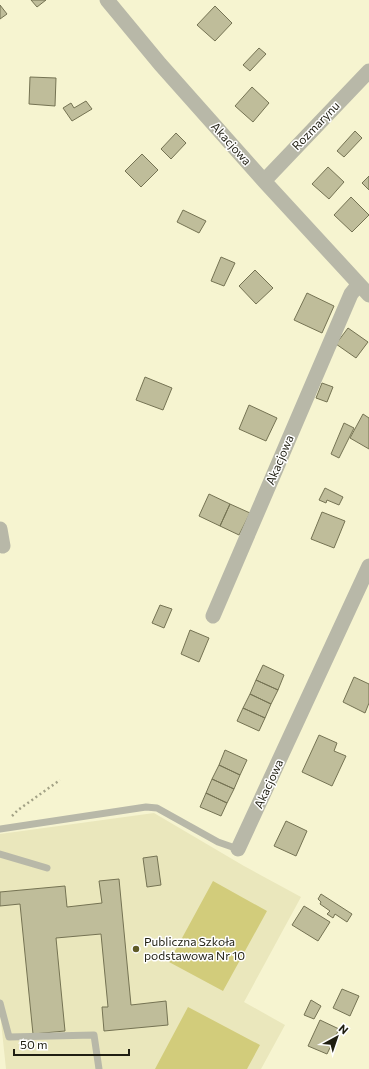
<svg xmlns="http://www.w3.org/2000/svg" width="369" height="1069" viewBox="0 0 369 1069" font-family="Commissioner,sans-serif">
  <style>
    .built { fill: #eae7bc }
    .green { fill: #d2cc7b }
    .building { fill: #bfbd9a; stroke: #757353 }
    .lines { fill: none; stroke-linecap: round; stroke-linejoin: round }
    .path { stroke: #a3a286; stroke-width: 2.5; stroke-dasharray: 2 3; stroke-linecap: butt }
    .service { stroke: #b8b8a8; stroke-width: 7 }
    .minor { stroke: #b8b8a8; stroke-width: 15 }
    .poi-dot { fill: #5f5b27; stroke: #fff; stroke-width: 1.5 }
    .labels { text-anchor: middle; stroke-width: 3; stroke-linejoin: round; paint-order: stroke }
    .street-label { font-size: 12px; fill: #1f1e11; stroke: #fff }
    .poi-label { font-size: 12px; fill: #1f1e11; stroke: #fff; text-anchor: start }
  </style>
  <rect width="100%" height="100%" fill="#f6f4d0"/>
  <path class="built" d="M154,813l90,53 57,31 -57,105 41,23 -24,44h-255l-6,-57v-178z"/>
  <path class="green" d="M213,881l54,30 -44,80 -54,-29z
    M188,1007l72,38 -13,24h-92z"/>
  <path class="building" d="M31,0h15l-9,7z
    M0,5l7,9 -7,5z
    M215,6l17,17 -17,18 -18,-16z
    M259,48l7,6 -16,17 -7,-6z
    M30,77l26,1 -1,28 -26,-2z
    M252,87l17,16 -16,19 -18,-16z
    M86,101l6,8 -20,12 -9,-13 8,-5 3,5z
    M355,131l7,7 -18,19 -7,-6z
    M176,133l10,10 -15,16 -10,-10z
    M142,154l16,16 -17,17 -16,-16z
    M328,167l16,15 -15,17 -17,-15z
    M369,176v14l-7,-7z
    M351,197l18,18 -17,17 -18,-17z
    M183,210l23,11 -7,12 -22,-11z
    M221,257l14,6 -11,23 -13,-5z
    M255,270l18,18 -17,16 -17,-18z
    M307,293l27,13 -12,27 -28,-13z
    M348,328l20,14 -12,16 -20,-14z
    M145,377l27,11 -9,22 -27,-10z
    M322,383l11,4 -6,15 -11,-4z
    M249,405l28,13 -11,23 -27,-12z
    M363,414l6,4v31l-19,-11z
    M344,423l10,5 -15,30 -8,-4z
    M325,488l18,9 -4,8 -12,-5 -1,3 -7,-3z
    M209,494l21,10 -10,22 -21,-10z
    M230,504l20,9 -11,22 -19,-9z
    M322,512l23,9 -11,27 -23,-9z
    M160,605l12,4 -8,19 -12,-5z
    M190,630l19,8 -10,24 -18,-8z
    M263,665l21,10 -6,15 -22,-10z
    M354,677l15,7v19l-4,10 -22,-11z
    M256,680l22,10 -7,14 -21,-10z
    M250,694l21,10 -6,14 -22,-10z
    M243,708l22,10 -6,13 -22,-10z
    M319,735l18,8 -3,8 12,5 -14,30 -30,-14z
    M225,750l22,10 -7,15 -21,-10z
    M219,765l21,10 -6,14 -22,-10z
    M212,779l22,10 -7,14 -21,-10z
    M206,793l21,10 -6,13 -21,-9z
    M286,821l21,10 -11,25 -22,-10z
    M157,856l4,29 -14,2 -4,-29z
    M119,879l12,126 35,-4 2,24 -64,6 -2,-24h6l-7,-73 -45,4 9,93 -32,3 -13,-130 -20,2v-14l65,-6 2,21 35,-4 -3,-22z
    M321,894l31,20 -5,8 -12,-8 -2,4 -6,-4 3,-3 -10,-7 1,-2 -3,-3z
    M304,906l26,16 -12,19 -26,-16z
    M342,989l17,7 -9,20 -17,-8z
    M311,1000l10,6 -7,13 -10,-4z
    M320,1020l19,9 -12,25 -19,-8z"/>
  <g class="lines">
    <path class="path" d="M12,816l6,-6 42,-30"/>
    <path class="service" d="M0,829l146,-22 11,1 61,34 20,7
      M0,854l47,14
      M0,1003l9,34 85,-2 5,34"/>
    <path class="minor" d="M107,0l53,64 104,117 105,114
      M264,181l105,-110
      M0,529l3,17
      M213,616l138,-322 8,-10
      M238,849l131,-283"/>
  </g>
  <circle class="poi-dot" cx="136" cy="949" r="4"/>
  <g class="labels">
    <g class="street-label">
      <text transform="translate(316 126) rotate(-46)" y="4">Rozmarynu</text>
      <text transform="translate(231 144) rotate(48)" y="4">Akacjowa</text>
      <text transform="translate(280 460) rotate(-67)" y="4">Akacjowa</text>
      <text transform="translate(269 784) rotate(-65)" y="4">Akacjowa</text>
    </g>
    <g class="poi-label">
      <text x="144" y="946">Publiczna Szkoła<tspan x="144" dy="14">podstawowa Nr 10</tspan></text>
    </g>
  </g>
  <g transform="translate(337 1037) rotate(40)" stroke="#ffffff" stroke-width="3" paint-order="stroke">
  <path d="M0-3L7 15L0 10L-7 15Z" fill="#1f1e11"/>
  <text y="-6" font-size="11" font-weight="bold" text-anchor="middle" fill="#1f1e11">N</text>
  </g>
  <path d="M14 1049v6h115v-6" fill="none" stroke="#1f1e11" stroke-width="2"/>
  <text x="20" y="1049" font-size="12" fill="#1f1e11" stroke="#ffffff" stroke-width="3" paint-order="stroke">50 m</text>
</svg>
